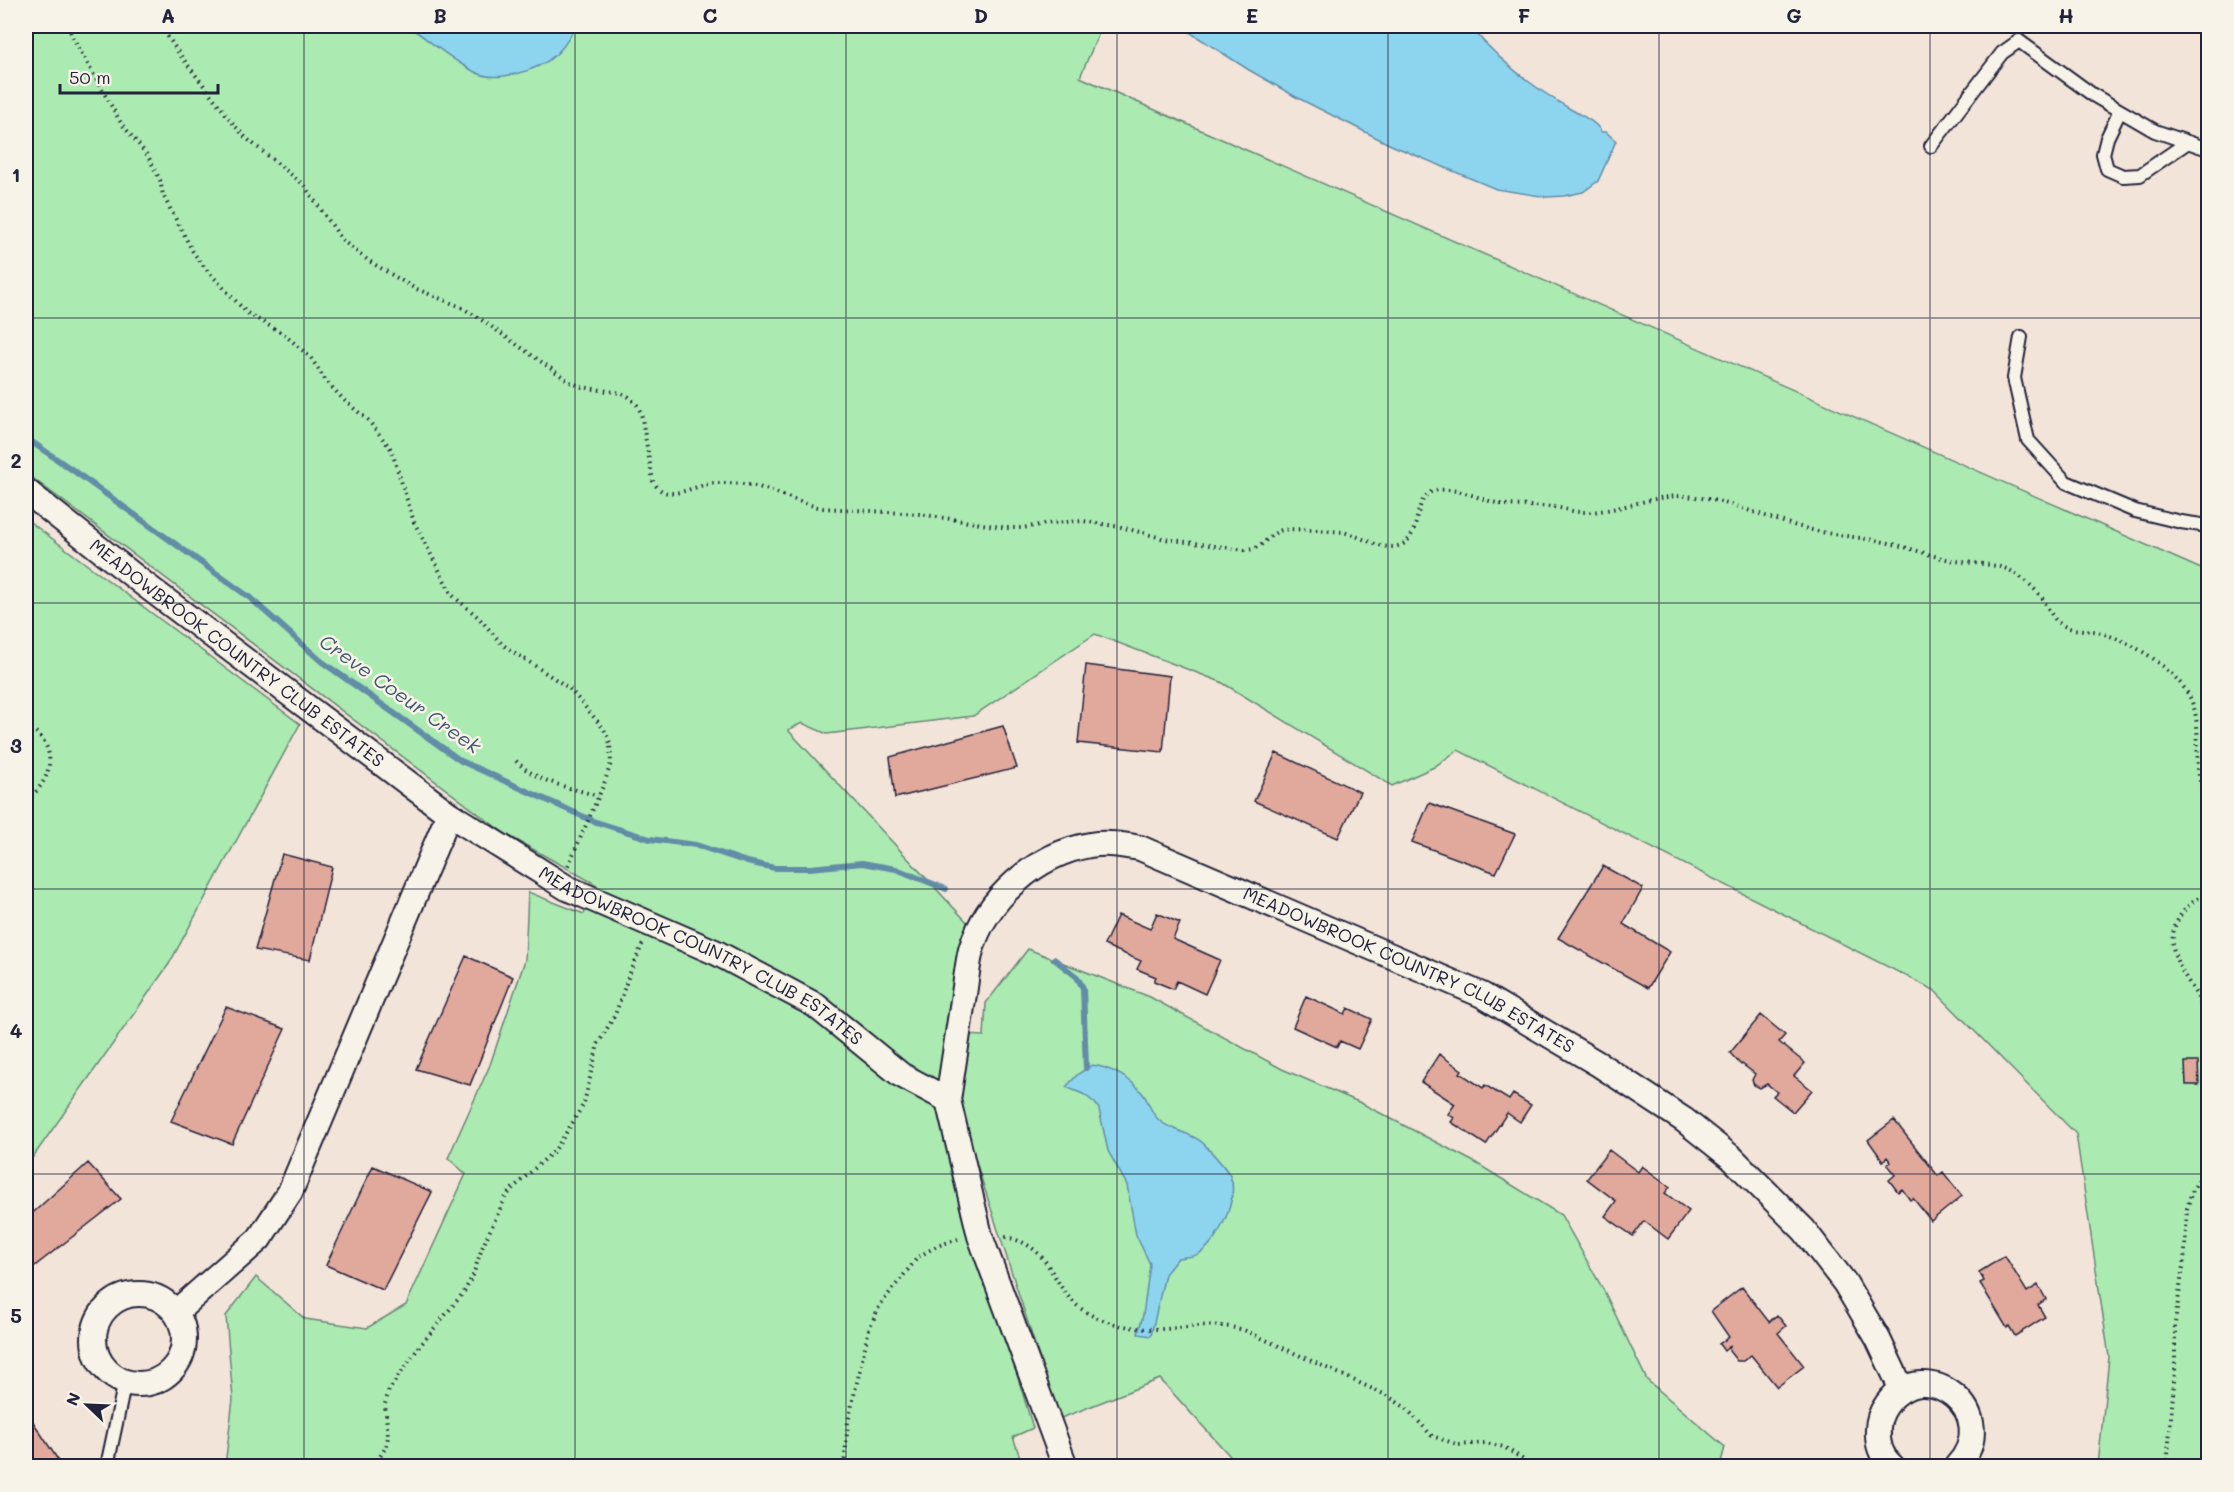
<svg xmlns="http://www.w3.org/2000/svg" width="2234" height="1492" viewBox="0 0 2234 1492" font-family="Mali,sans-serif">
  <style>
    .green { fill: #abeab1; stroke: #668676; stroke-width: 1.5 }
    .water { fill: #8dd5ef; stroke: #628da7; stroke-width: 1.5 }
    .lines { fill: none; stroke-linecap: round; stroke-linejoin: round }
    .stream { stroke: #628da7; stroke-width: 6 }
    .building { fill: #e1a89c; stroke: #22223b; stroke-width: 1.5 }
    .lane-casing { stroke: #22223b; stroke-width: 16 }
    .street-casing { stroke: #22223b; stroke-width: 28 }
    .path { stroke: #22223b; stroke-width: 4; stroke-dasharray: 1.5 4.5; stroke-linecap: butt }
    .lane { stroke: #f7f3e8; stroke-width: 12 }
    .street { stroke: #f7f3e8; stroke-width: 24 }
    .grid { fill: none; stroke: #22223b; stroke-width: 1.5; stroke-opacity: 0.55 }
    .labels { text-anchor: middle; stroke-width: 5; stroke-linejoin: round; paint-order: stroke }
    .street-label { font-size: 18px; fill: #22223b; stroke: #f7f3e8 }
    .water-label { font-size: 20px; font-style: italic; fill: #425871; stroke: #f7f3e8 }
    .neatline { fill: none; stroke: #22223b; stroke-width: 2 }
    .grid-label { font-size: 20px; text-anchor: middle; font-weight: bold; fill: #22223b }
  </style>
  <rect width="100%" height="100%" fill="#f3e4d9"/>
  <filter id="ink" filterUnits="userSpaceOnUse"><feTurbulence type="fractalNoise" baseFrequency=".0167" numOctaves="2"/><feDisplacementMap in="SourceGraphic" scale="12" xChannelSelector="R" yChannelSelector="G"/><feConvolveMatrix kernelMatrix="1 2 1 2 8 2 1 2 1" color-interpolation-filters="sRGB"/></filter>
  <g filter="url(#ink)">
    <path class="green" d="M26,26h1076l-22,51 1128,495v894h-110l11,-109 -33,-223 -142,-144 -476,-240 -24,17 -42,19 -171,-104 -126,-48 -122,82 -146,18 -25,-11 -14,7 179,192 -29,188 95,318 -20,9 10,29h-798l8,-67 -7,-83 30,-39 49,42 62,9 39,-23 60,-131 -18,-16 42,-93 35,-105 3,-68 56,22 13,-29 -93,-52 -478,-360z
      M26,519l274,205 -131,240 -143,203z
      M1028,949l122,48 132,72 79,34 115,60 85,52 43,76 43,89 78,67 -5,19h-481l-79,-87 -101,40 -102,-316 10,-68 17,1 2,-33z"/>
    <path class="water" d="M408,26h167c-13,32 -37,45 -71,50 -9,1 -19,1 -27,-3 -25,-12 -46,-32 -69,-47z
      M1180,26h290c29,35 62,61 102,84 10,6 25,12 29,22h5l10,9 -18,40 -15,11 -19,4 -17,1 -51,-8 -105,-44 -95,-48 -47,-27z
      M1092,1065c18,2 40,14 51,29 7,9 7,19 17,27 13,11 32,11 44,23 8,9 21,22 26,32 10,20 -12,67 -30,77 -7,5 -14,3 -22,5l-13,16 -14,62 -13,-2 5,-19 7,-51 -14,-29 -9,-50 -19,-34 -9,-42 -4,-6 -12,-9 -17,-7 12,-13z"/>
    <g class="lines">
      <path class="stream" d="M26,438l48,33 175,126 72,64 140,100 132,60 57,18 46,6 51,17 28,6h35l52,-5 34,6 50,20
        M1054,959l23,18 6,11 3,80"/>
    </g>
    <path class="building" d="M1086,665l84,11 -7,76 -85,-9z
      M1003,726l14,42 -122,30 -5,-41z
      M1276,753l84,39 -22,46 -84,-37z
      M1429,803l86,31 -19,39 -84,-31z
      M282,854l50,13 -22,93 -55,-10z
      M1603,866l40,22 -20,36 47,28 -22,36 -90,-50z
      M1157,913l23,10 -7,16 47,21 -15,34 -28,-13 -4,8 -19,-8 2,-4 -19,-8 4,-8 -37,-16 14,-30 32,14z
      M466,956l47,21 -43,108 -54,-16z
      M1306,996l39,18 3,-6 24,11 -14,30 -18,-8 -3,6 -44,-20z
      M226,1007l59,22 -53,115 -61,-23z
      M1761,1015l24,20 -6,7 26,21 -11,13 18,14 -19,22 -20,-16 4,-4 -10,-8 -7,4 -6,-3 -2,-5 3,-6 -13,-10 -1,1 -11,-12z
      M1439,1054l23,16 -2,3 23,15 2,-3 24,15 4,-6 18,11 -11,17 -13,-9 -21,32 -35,-23 3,-4 -6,-4 7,-10 -34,-22z
      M2185,1062h13l1,23h-13z
      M1894,1120l44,56 5,-4 19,24 -31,25 -18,-23 -3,2 -8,-11 -4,3 -9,-12 6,-5 -8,-10 4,-3 -4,-5 -4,4 -15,-21z
      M1609,1150l29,22 4,-6 28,21 -5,6 24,18 -21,28 -24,-18 -11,15 -28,-20 11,-15 -29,-22z
      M88,1163l33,36 -94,73 -1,-53z
      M373,1166l59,26 -49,98 -57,-25z
      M2005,1256l22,36 11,-7 8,14 -8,6 7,12 -30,19 -6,-10 -2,2 -27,-45 4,-2 -5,-9z
      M1742,1287l27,35 8,-7 9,11 -8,7 26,33 -27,21 -26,-32 -8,6h-6l-8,-10 1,-5 -6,5 -5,-7 10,-7 -18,-26z
      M26,1411l36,55h-36z"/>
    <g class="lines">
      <defs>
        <path id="lane" d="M2120,111l-13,27 -4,16 4,15 16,7 17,-1 48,-33
          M1931,146l71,-93 17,-12 74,54 62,36 53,18
          M2021,337l-7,41 14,62 38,42 69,29 46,11 27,4
          M107,1466l18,-85"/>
        <g id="street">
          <path id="s1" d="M26,491l118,93 305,230 118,74 150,65 98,52 86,70 47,25 32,136 85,230"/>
          <path id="s2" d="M948,1100c5,-33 10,-66 15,-100 3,-16 4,-34 8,-50 15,-52 66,-96 119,-105 17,-3 33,0 50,3l342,147 118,70 84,55 48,38 72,72 41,53 33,56 24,51"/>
          <circle cx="139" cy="1339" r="45"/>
          <path d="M176,1312l83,-73 31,-47 159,-378"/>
          <path d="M1892,1466c-11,-9 -15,-23 -14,-37 0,-10 4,-18 9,-25 38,-53 118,10 70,62"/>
        </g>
      </defs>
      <use href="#lane" class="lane-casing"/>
      <use href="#street" class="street-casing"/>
      <path class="path" d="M68,26l5,12 48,85 27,33 12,24 3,15 30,57 12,16 42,45 38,22 26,23 15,23 19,20 23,19 23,29 23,73 38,73 26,22 25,28 66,43 35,41 6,14 1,20 -7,21 -36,82
        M161,26l19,29 56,72 10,11 57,46 40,57 26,20 45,27 47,19 18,11 91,64 12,5 39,6 8,4 8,8 4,8 12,68c13,26 42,2 63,2 14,0 31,0 46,5 21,6 39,16 61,20l96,6 88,14h15l30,-5 31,-2 38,6 44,12 80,11c19,-1 19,-12 34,-19 8,-4 51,0 63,1 19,3 42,22 61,12 20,-11 8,-52 36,-54 22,-2 42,10 62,14 17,3 35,1 52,3 10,1 19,5 29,5 35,1 68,-17 103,-16 43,3 82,23 123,33 27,7 54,8 81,14 22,5 44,14 67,18 19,3 40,2 57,11 8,5 20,15 27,23 8,10 11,25 24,31 10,5 23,3 34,6 31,9 62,27 83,52 31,36 4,82 27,115
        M26,725c34,20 28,54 0,76
        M516,761c22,22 53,26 82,35
        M2208,891c-8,7 -18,11 -25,21 -23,30 -3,56 13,82 4,8 8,17 12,26
        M1005,1237c50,9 44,52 81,75 21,13 51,18 76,17 32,-1 48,-8 82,1l144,66 18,12 26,28 27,9 26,-2 19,4 17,11 8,8
        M374,1466l12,-19 2,-10 -3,-33 4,-14 30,-43 45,-55 9,-17 9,-27 23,-50 7,-9 43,-39 18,-28 11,-19 14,-59 17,-29 14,-40 14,-32
        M844,1466l4,-44 21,-93 11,-24 38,-48 19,-11 21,-7
        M2167,1466l8,-96v-47l10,-71 2,-43 4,-15 17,-33"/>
      <use href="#lane" class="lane"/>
      <use href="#street" class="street"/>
    </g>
  </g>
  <path class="grid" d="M304,26v1440M575,26v1440M846,26v1440M1117,26v1440M1388,26v1440M1659,26v1440M1930,26v1440M26,318h2182M26,603h2182M26,889h2182M26,1174h2182"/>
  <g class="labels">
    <g class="street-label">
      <text dy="6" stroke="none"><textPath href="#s1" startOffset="266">MEADOWBROOK COUNTRY CLUB ESTATES</textPath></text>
      <text dy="6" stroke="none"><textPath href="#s1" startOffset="822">MEADOWBROOK COUNTRY CLUB ESTATES</textPath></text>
      <text dy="6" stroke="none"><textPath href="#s2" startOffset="664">MEADOWBROOK COUNTRY CLUB ESTATES</textPath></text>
    </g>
    <g class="water-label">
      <text transform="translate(400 694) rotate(35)" y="7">Creve Coeur Creek</text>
    </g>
  </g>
  <rect width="2234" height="1492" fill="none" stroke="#f7f3e8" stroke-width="66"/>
  <g transform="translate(87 1405) rotate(293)" stroke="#f7f3e8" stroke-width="4.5" paint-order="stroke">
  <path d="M0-4.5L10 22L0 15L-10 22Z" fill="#22223b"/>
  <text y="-9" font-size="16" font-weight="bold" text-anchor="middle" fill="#22223b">N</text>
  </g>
  <path d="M60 84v9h158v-9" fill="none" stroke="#22223b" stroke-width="3"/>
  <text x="69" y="84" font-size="18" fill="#22223b" stroke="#f7f3e8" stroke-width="4.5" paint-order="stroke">50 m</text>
  <rect x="33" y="33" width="2168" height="1426" class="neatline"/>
  <g class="grid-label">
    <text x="168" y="23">A</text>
    <text x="440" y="23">B</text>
    <text x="710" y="23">C</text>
    <text x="981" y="23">D</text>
    <text x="1252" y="23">E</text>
    <text x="1524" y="23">F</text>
    <text x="1794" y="23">G</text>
    <text x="2066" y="23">H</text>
    <text x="16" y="182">1</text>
    <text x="16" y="468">2</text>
    <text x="16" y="753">3</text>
    <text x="16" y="1038">4</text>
    <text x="16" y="1323">5</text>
  </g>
</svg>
